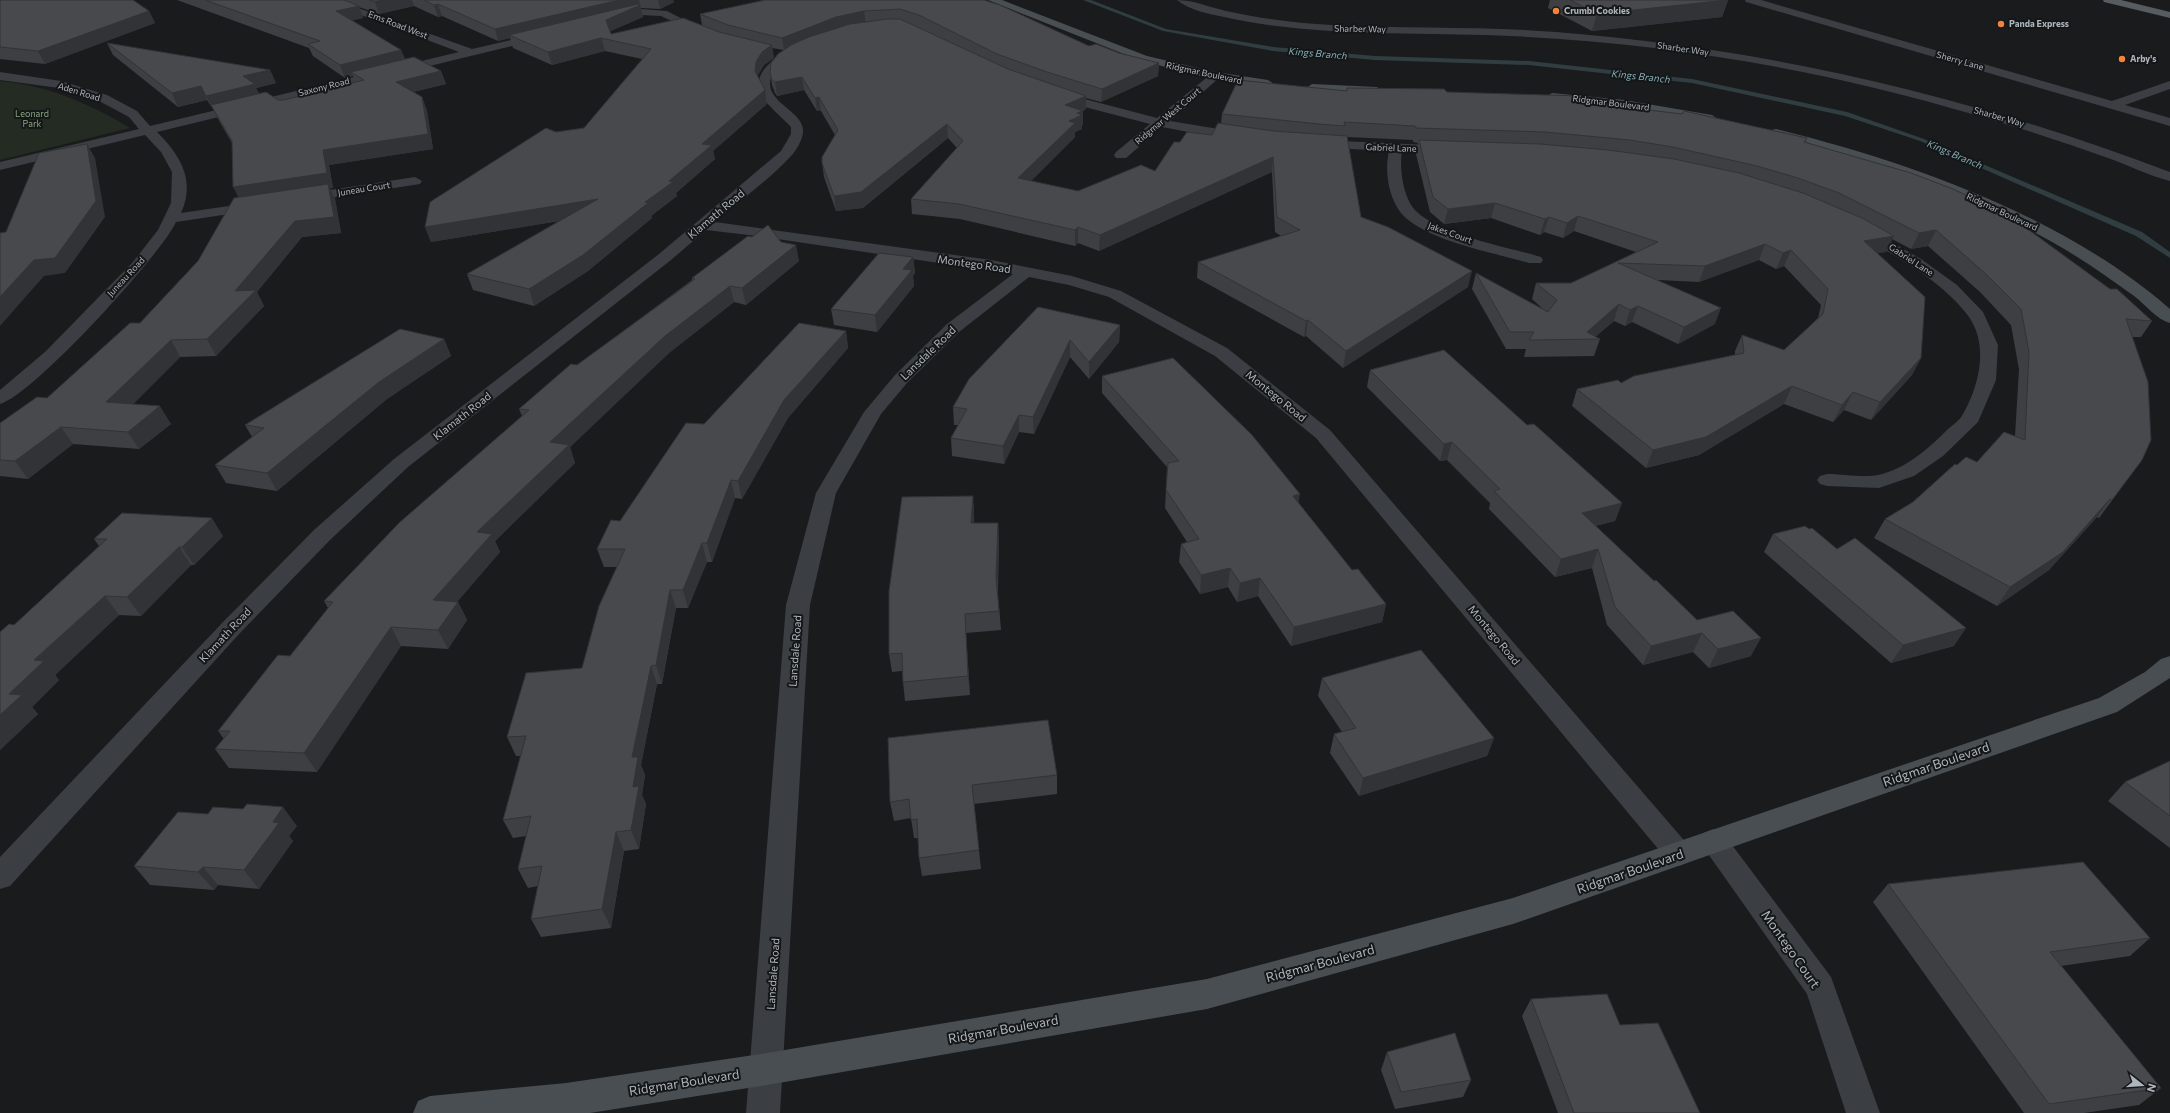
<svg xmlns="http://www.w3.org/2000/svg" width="2170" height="1113" viewBox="0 0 2170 1113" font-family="Commissioner,sans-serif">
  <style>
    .green { fill: #232b22 }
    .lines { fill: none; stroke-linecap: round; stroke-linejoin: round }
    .stream { fill: #303e41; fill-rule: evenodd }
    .street { fill: #3b3e42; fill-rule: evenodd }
    .secondary { fill: #494e52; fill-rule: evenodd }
    .primary { fill: #575c61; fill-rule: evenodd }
    .wall { fill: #3d3f42 }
    .shaded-wall { fill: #323336 }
    .building { fill: #47494d; stroke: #323336 }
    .poi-dot { fill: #f2833d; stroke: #151618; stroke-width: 1.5 }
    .labels { text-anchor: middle; stroke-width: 4; stroke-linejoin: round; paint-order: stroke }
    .far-poi-label { font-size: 9px; font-weight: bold; fill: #adb6bc; stroke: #151618; text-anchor: start }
    .far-street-label { font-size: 9px; fill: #adb6bc; stroke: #151618 }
    .far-park-label { font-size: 9px; fill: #8ca784; stroke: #151618 }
    .far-water-label { font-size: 10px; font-style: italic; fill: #85adb6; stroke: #151618 }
    .street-label { font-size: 11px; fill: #adb6bc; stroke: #151618 }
    .near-street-label { font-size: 13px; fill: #adb6bc; stroke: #151618 }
  </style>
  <rect width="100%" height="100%" fill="#1a1b1d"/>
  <path class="green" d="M0,81c46,4 91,23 130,47l-130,32z"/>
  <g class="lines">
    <path class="stream" d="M1083,0h8l75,29 107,18 102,9 154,5 163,18 155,33 77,27 218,93 28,20v6l-34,-22 -216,-95 -75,-25 -153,-33 -163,-18 -154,-5 -102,-9 -110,-20z"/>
    <path class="street" d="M321,0h15l136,49 69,-16 5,3 -5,3 -384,93c23,23 39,48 24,81l75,-11 5,1 2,3 -2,3 -5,1 -80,12c-15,33 -144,174 -176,182v-14l46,-39 87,-89 25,-32 13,-27 1,-31 -11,-20 -16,-17 -145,35v-8l139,-33 -10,-12 -30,-16 -40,-13 -59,-8v-8l61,9 46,14 30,16 13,15 309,-74z
      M1177,0c19,0 36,9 54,12 33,7 67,11 101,13 75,4 150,1 224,7 215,17 413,64 614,140v9c-21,-5 -42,-16 -62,-23 -45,-16 -90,-31 -136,-44 -159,-47 -323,-74 -488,-79 -87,-3 -174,1 -260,-18 -15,-3 -35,-7 -47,-17z
      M1745,0h16l351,101 58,-20v8l-45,16 45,13v8l-424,-124z
      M641,9l26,2 41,21 -5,3 -4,-1 -38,-18 -20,-1 -28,6 -5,-3 1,-2z
      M793,48l6,3c-8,11 -24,13 -28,27 -8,24 34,33 32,54 0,7 -7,19 -12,24 -22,24 -51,44 -76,66l276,38 81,16 49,15 106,57 103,82 359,416 4,8 -4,8 -10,4 -10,-4 -353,-424 -101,-82 -106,-59 -40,-12 -40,-8 -70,55 -52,51 -26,31 -45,79 -26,112 -30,508h-34l40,-508 30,-112 48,-81 31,-37 52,-51 66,-50 -256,-38 -51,-6 -35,30 -263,207 -78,73 -90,93 -230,253 -10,3v-32l224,-236 90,-91 80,-71 265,-205 122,-103 10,-17v-7c-19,-20 -49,-38 -21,-64 6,-6 14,-13 23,-15z
      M1215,72l6,4 -2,2 -49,43 73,12 7,4 -2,3 -28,-2 -58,-11 -36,31h-10l-2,-3 2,-3 34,-28 -96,-25 -2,-3 6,-4 99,26 54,-44z
      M1319,140l133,6 2,3 -7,4 -45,-2c-3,17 1,48 15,61 25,23 90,35 124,45l2,3 -2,3h-12c-34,-10 -95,-21 -122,-44 -18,-15 -23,-47 -18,-68l-75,-4 -2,-3 2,-3z
      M415,177l7,4 -2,3 -116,18 -5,-1 -2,-3 2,-3 5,-1z
      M1863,226l58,33 36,26 26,27 15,33 -2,35 -18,42 -35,34 -29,20 -35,12 -52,-2 -7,-2 -3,-4 3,-4 7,-2c14,0 38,4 51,1 28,-6 50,-26 70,-46 5,-4 12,-9 15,-15 16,-28 26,-68 6,-97 -27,-37 -73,-60 -111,-83l-3,-3 3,-3z
      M1713,829l10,4 108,144 49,136h-34l-39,-119 -108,-153 4,-8z"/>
    <path class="secondary" d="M988,0h14l145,56 68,16 53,8 6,4 -6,4 -53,-8 -76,-20z
      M1312,84l65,3 6,4 -6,4 -69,-4 -2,-3z
      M1552,93l72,7 88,15 6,4 -6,4 -88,-15 -76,-8 -2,-3z
      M1776,129c134,33 289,88 394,180v14c-13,-3 -25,-19 -36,-27 -29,-21 -59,-42 -91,-59 -86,-46 -178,-75 -272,-101l-1,-3 1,-3z
      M2170,656v22l-53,34 -604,212 -306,85 -440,76 -177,28h-177l5,-12 12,-5 136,-13 201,-30 440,-74 306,-81 586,-200 46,-26 16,-13z"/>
    <path class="primary" d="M2103,0h18l49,12v6l-66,-16z"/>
  </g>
  <path class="wall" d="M0,0l149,11 6,12 -110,41 -45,-5z
    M177,0h496l1,2 -14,7 -19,-1 2,9 -33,14 1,3 91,-9 -2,-11 284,-14 105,46 70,17 -1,13 -57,26 -15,-4v11l-3,2v14h-1v4l-7,3v5l-44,44 47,10 77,-20 25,-29 32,-7 9,-12 1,-9 125,-24v-2l100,4 135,8 225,38 -1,4 346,179 -11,16h-9l10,123 -43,58 -2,-1 -48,53 -52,36 -123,-68 11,-19 28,-17 44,-37 20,-3 38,-26 4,-67 -8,-44 -31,-33 -52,-46 -17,3 -19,-10 -6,13 -8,1 43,105 -9,17 -41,45 -27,-10 -11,12 -49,-18 -85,51 -53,13 -74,-62 5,-17 44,-6 114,-28v-4l7,-16 42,15 34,-32 3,-13 -37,-39 -8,3 -17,-9 -60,22 -41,-2 57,44 -37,20 -46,-22 -7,4 -11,-5 -19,16 5,2 -6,17 -70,1 2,-8h-20l-34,-60 4,-16 67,36 -11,-10 4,-16h35l65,-31 -62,-21 -11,7 -19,-6 -4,3 -49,-17 -47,6 -14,-12 -14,-58 2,-11 -5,-1v-2l-66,-3 14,80 107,70 -125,81 -37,-32 -2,1 -107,-59 1,-16 83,-26 -6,-4 -3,-60 -173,79 -21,-8 -3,3 -115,-27 -48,-5 -1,-15 46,-51 -9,-10 -85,70 -27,3 -12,-34 -2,-14 13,-28 -14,-24h-4l-13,-21 -27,6 -2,-3 -3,-8 -2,-13 14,-22 -12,-2 2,10 -10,7 -6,10v2l7,13 2,14 -54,47 2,8 -39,34 1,3 -26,20 1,2 -64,53 -54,35 -61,-16 -6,-16 92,-53 -128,21 -6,-15 131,-95 28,-4 58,-69 -37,-8 -53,14 -39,-17 -3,-10 -12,3 -56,-25 -4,1 -24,-11 -35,8 -20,-7 4,11 -11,2 49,30 4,9 36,12 5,13 -33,8 9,5 5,14 6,38 -104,16 4,23h-3l5,11 6,34 -39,4 -45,55 7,14 -48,50 -36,1 -47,47 38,20 -32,25 -66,-5 -45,35 -28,-3v-53l47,-25 93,-75 58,-62 40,-63 -6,-55 -14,-24 -5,-10 -6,-9 -29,7 -65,-52 -6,-12 163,27 6,13 -20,5 3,6 19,6h6l72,-17 -3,-7 -8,2 -32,-22 -4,-8z
    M1550,0h178l-6,17 -130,14 -44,-23z
    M781,242l18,19 -53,44 -12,-3 -65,51 -99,94 5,16 -80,78 5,11 -43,50h1l9,18 -19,29 -47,-3 -84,126 -88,-4 -14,-19 9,-10 -6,-8 72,-75 38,-48 -4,-7 198,-185 -3,-7 58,-44 115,-85v-2z
    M913,257l2,16 -2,3 1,10 -37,46 -43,-7 -3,-16z
    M1038,307l82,18 -1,17 -30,37 -19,-22 -36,77 -15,-2 -15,32 -52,-8 -1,-18 7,-13h-4l-1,-18z
    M846,331l2,17 -60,70 -46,81 -7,-1 -23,64h-5l-19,46h-12l-14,76h-5l-16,81 4,10 -3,20 4,9 -7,45 -15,2 -13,77 -70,9 -10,-18 7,-33 -10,2 -10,-19 8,-33 -13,2 -10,-18 18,-64h-5l-9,-19 75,-69 35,-101h-13l-7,-18 23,-28 84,-97z
    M444,339l7,17 -64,43 -110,92 -51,-8 -11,-18 37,-28 -7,-12z
    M1370,370l157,55 95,78 -7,18 -20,5 102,94 54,36 -42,12 -16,-16 -50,13 -36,-40 -15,-57 -37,9 -66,-68 1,-6 -43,-43 -7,1 -73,-74z
    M1102,376l196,126 54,68 34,34 -4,18 -91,24 -33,-50 -21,6 -9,-15 -28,7 -21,-32 2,-18 6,-2 -22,-34 2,-41 -65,-74z
    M973,496l1,18v9h24l1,18 -1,52 3,37 -35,3 4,62 -65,6 -2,-19 -1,-11 -10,1 -3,-18z
    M1773,534l181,112 -63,17 -127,-111z
    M223,536l-29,29h-3l-50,51 -22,-1 -64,60 4,5 -27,27 6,7 -38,36v-118l14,-7 85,-79 -5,-7z
    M1322,678l172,60 -7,18 -128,40 -29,-43 4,-19 8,-2 -24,-36z
    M888,738l169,37v19l-83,10 7,65 -59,7 -3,-18 -1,-20h-4l-3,-20 -17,3 -4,-19z
    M2170,761v87l-62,-47 17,-19z
    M297,826l-8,10 4,5 -34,48 -41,-4 -4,5 -64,-5 -16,-19z
    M1888,884l262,54 -20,18 -69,10 100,122 -22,17 -55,8h-60l-151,-211z
    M1531,999l89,26 80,88h-142l-36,-97z
    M1387,1052l84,28 -8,17 -68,12 -14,-39z"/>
  <path class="shaded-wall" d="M383,0h29l2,6 -35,8 -4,-12z
    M619,0h20l4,17 -34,15 -100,3 1,3 -12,3 -3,-12z
    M658,0h15l1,2 -14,7z
    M1728,0l-6,17 -130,14 5,-17z
    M438,4l4,12 -4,1 -4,-12z
    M359,6l4,12 -22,5 -5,-12z
    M149,11l6,12 -110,41 -7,-13z
    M864,11l2,13 -82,26 -2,-12 54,-21z
    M601,38l4,13 -53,14 -4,-13z
    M772,45l2,13 -10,7 -6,10v10l-3,-14 1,-9 6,-10z
    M401,50l5,13 -55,9 2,4 -8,2 -5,-13z
    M1159,63l-1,13 -57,26 1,-13z
    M270,70l6,13 -20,5 5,10 -50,7 2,4 -7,-13 37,-20z
    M441,71l5,13 -45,11 -5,-13z
    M802,77l2,13 -27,6 -2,-14z
    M201,86l6,14 -29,7 -6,-14z
    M765,90l2,14 -54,47 2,8 -39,34 1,3 -26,20 1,2 -64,53 -54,35 -5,-17 116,-87 24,-21 33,-37z
    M1086,96v13l-3,2v14h-1v4l-7,3v5l-56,56 -1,-15 47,-73z
    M422,97l5,14 6,38 -104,16 4,23h-3l5,11 6,34 -39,4 -45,55 7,14 -48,50 -9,-17 28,-48 6,-89 -8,-15 90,-37z
    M819,97l2,14h-4l-2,-13z
    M947,124l1,14 -85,70 -27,3 -2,-15z
    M87,144l8,14 10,59 -40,56 -21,3 -44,50v-29z
    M1273,157l-1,15 -173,79 1,-16z
    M598,199l4,15 -171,28 -6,-15z
    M1495,203l-4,15 -47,6 4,-15z
    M1578,216l-4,15 -11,7 4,-15z
    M1549,217l-5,15 -4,3 5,-16z
    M1078,227v16l-3,3v-16z
    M1936,230l-8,16 -17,3 8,-16z
    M1894,236l-8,16 -29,4 7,-15z
    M1765,244l-6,16 -60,22 6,-16z
    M796,245l3,16 -53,44 -4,-17z
    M1791,250l-7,16 -8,3 7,-16z
    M913,257l2,16 -2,3 1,10 -37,46 -2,-17 28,-46z
    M1472,271l-4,16 -125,81 3,-17z
    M730,286l4,16 -65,51 -99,94 5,16 -80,78 5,11 -58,67 -9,-19 44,-68 73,-90 115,-106z
    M1619,304l-5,17 -21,18 -6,-7z
    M1638,306l-6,16 -7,4 5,-16z
    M1721,308l-6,16 -37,20 6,-17z
    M1308,320l-2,16 -2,1 2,-16z
    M1120,325l-1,17 -30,37v-17z
    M846,331l2,17 -60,70 -46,81 -4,-18 46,-81z
    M444,339l7,17 -64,43 -110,92 -10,-18 112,-91z
    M171,340l9,17 -63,63 -11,-18z
    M1070,340v17l-36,77 -1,-17z
    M1921,358l-9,17 -41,45 9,-18z
    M1792,386l-8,18 -85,51 -53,13 7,-18z
    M1853,392l-9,18 -11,12 9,-17z
    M160,406l11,18 -32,25 -11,-17z
    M1019,415v17l-15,32 -1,-18z
    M61,427l12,17 -45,35 -13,-18z
    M1452,442l-5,18 -7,1 4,-17z
    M731,480l4,18 -23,64 -5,-19z
    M1300,494l-3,18 -4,-16z
    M973,496l1,18 -1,27 -2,-18z
    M2110,499l-13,18 -48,53 -52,36 13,-19z
    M1622,503l-7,18 -40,10 7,-18z
    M212,518l11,18 -29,29 -12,-18z
    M998,523l1,18 -2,56 -1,-19z
    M702,543l5,19 -19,46 -5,-18z
    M179,547l12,18 -50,51 -14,-19z
    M1598,549l-6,19 -37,9 6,-18z
    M1230,568l-2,19 -28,7 1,-19z
    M1260,578l-2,18 -21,6 3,-19z
    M670,590l6,18 -14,76 -6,-19z
    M105,596l14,19 -64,60 4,5 -27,27 6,7 -38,36v-35l9,-21 25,-34z
    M458,602l9,18 -19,29 -10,-19z
    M1386,604l-4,18 -91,24 3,-19z
    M965,614l1,19 4,62 -2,-19z
    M391,627l10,19 -84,126 -13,-19z
    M1966,628l-12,18 -63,17 12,-18z
    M1702,633l-9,19 -50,13 8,-19z
    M1761,638l-10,18 -42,12 9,-19z
    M651,666l6,18 -16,81 4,10 -3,20 4,9 -7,45 -8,-19 2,-43 -1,-30z
    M1494,738l-7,18 -128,40 4,-18z
    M283,807l14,19 -8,10 4,5 -34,48 -15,-19 29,-48z
    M616,832l8,19 -13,77 -9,-19z
    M203,867l15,18 -4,5 -16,-18z"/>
  <path class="building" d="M0,0h133l16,11 -111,40 -38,-4z
    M205,0h139l15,6 -23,5 65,39 -61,15 -32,-21 12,-3z
    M369,0h14l-8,2z
    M424,0h195l-124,29 -57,-25 -4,1z
    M765,0h219l16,5 89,41 7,-2 23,9 40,10 -57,26 -55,-17 -50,-18 -78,-39 -19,-6 -36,2 -28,6 -54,21 -54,-13 -28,-11z
    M1570,0h157l-130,14z
    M638,4l2,1 -34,15 5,14 72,-16 36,14 53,13 -10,7 -6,10 -1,9 10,19 -63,54 10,1 -43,36 4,1 -28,20 3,1 -65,52 -54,34 -62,-15 131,-75 -173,28 5,-25 116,-74 10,4 28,-4 67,-79 -50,-11 -53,14 -39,-17z
    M888,19h12l108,50 78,27 -21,9 18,6 -6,2 5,2 -13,6 6,2 -57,55 60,13 63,-26 14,6 19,-29h6l7,-10 25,3 6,-12 55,8 74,5 14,81 27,10 84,44 -126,80 -38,-31 -2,1 -108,-59 102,-32 -23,-13 -4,-60 -173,78 -22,-8 -3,3 -116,-26 -48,-5 52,-58 -16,-17 -86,68 -27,4 -12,-33v-6l16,-27 -19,-33 -4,1 -13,-21 -27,5 -3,-2 -2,-8 1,-9 7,-9 13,-9 18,-8 41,-13z
    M107,43l163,27 -27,6 12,8 -49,12 -5,-10 -29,7z
    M414,57l27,14 -45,11 26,15 6,37 -105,16 4,23 -94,14 -1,-46 -21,-36 55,-13 12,8h6l80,-20 -13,-8z
    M1238,80l109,11v-3l97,1 3,3 133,4 2,4 41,4v3l59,7 2,-3 123,27 -3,4 107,31 42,16 58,28 99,72h7l35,32 -26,-2 22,63 3,58 -9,20 -30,40 -2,-1 -47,53 -53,35 -125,-68 28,-17 42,-38 2,1 9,-8 11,5 27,-30 21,8 4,-88 -8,-43 -33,-33 -52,-46 -17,3 -80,-40 -41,-15 -41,-12 -84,-19 -43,-7 -85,-8 -129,-4 -1,-2 -71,-4 1,4 -26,-2 -97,-10z
    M1419,140l121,4 68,6 66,9 65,14 64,20 61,26 30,17 -30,5 61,56 -4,61 -41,44 -27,-10 -11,13 -50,-19 -86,51 -53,13 -76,-61 41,-9 3,3 13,-7 110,-23 -2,-18 42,15 39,-36 5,-25 -37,-39 -8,3 -18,-9 -60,22 -87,-3 103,45 -37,19 -46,-21 -8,4 -11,-6 -32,28 13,7 -71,1 5,-8h-24l-34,-59 72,39 9,-12 -21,-17h35l87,-41 -80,-26 -11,7 -18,-6 -4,2 -50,-16 -47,6 -15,-12z
    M87,144l9,57 -41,57 -21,2 -34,37v-64l6,-1 33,-79z
    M328,184l6,33 -39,4 -60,70 21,-1 -49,49 -36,1 -65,62 54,4 -32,26 -67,-5 -46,34 -15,-1v-37l37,-26 10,1 83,-75h10l58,-62 36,-63z
    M768,225l13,17 15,3 -54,43 -12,-2 -65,50 -115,106 19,3 -92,87 15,2 -59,66 25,2 -20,28 -47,-3 -87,126 -89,-4 15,-18h-12l60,-76 12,1 43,-54 -9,-1 76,-79 129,-112 -10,-1 52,-45 6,1 118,-86 -3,-1 56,-42 4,1z
    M879,253l34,4 -10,12 9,1 -37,45 -44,-6z
    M1038,307l82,18 -31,37 -19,-22 -37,77 -14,-2 -16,31 -52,-8 16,-29 -14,-2 16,-28z
    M799,323l47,8 -62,69 -46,81 -7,-1 -24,63h-5l-19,47h-13l-14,75 -5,1 -19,91h6l-5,30 6,-1 -8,44 -15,2 -14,77 -71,10 11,-53 -24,3 13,-53 -28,4 23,-84 -19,1 19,-64 56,-5 17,-62 26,-57h-28l14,-29 9,1 66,-98 18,1z
    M400,329l44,10 -65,43 -112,91 -52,-8 49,-37 -19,-3z
    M1444,350l83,75 7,-1 88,79 -40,10 72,68 2,-1 41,40 36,-9 28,27 -43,11 -16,-16 -51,13 -36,-39 -17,-58 -37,10 -67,-68 6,-2 -48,-47 -8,2 -74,-74z
    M1173,358l79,77 48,59 -7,2 59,74 6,-1 28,35 -92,23 -34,-49 -20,5 -10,-15 -29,7 -20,-31 18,-5 -33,-49 2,-27 11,-2 -77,-85z
    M973,496l-2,27h27l-2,55 3,33 -34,3 3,62 -65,6 -1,-29 -13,1v-63l13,-94z
    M122,513l90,5 -30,29h-3l-52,50 -22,-1 -71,64 10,1 -35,33 13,1 -22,20v-83l9,-8 5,1 93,-86h-13z
    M1805,526l4,3 3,-1 25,21 18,-11 111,90 -63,17 -130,-111z
    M1421,650l73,88 -131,40 -29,-44 22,-6 -34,-50z
    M1048,720l9,55 -85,10 7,65 -60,8 -2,-39 -6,1 -2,-21 -19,3 -2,-64z
    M2170,761v55l-45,-34z
    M247,804l36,3 -10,15 6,1 -35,47 -41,-3 -5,5 -64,-6 44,-54 30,2 5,-7 30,2z
    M2083,862l67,76 -100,14 111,136 -112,16 -161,-220z
    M1607,994l13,31 38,-2 42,90h-126l-43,-114z
    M1455,1033l16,47 -70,12 -14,-40z"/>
  <g class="poi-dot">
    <circle cx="1556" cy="11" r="4"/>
    <circle cx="2001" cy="24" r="4"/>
    <circle cx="2122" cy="59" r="4"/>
  </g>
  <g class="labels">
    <g class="far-poi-label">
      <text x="1564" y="14">Crumbl Cookies</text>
      <text x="2009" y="27">Panda Express</text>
      <text x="2130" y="62">Arby's</text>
    </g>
    <g class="far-street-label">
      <text transform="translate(398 25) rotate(21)" y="3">Ems Road West</text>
      <text transform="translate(1360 29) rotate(1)" y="3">Sharber Way</text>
      <text transform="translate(1683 49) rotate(8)" y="3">Sharber Way</text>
      <text transform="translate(1960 61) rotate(16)" y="3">Sherry Lane</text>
      <text transform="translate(1204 73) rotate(12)" y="3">Ridgmar Boulevard</text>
      <text transform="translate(324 87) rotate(-14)" y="3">Saxony Road</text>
      <text transform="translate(79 92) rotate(17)" y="3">Aden Road</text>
      <text transform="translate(1611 103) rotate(7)" y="3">Ridgmar Boulevard</text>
      <text transform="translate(1168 116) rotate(-40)" y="3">Ridgmar West Court</text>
      <text transform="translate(1999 117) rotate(16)" y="3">Sharber Way</text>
      <text transform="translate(1391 148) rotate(2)" y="3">Gabriel Lane</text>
      <text transform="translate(364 189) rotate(-9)" y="3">Juneau Court</text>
      <text transform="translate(2002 212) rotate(25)" y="3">Ridgmar Boulevard</text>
      <text transform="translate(1450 233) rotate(20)" y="3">Jakes Court</text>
      <text transform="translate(1911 260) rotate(33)" y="3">Gabriel Lane</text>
      <text transform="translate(126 277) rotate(-47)" y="3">Juneau Road</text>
    </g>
    <g class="far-park-label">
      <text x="32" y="117">Leonard<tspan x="32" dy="10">Park</tspan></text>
    </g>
    <g class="far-water-label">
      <text transform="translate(1318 53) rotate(5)" y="4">Kings Branch</text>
      <text transform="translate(1641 76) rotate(6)" y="4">Kings Branch</text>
      <text transform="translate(1955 154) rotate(23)" y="4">Kings Branch</text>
    </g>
    <g class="street-label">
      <text transform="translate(716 214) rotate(-40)" y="4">Klamath Road</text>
      <text transform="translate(974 264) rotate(8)" y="4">Montego Road</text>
      <text transform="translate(928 353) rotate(-44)" y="4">Lansdale Road</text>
      <text transform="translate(1276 396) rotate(39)" y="4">Montego Road</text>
      <text transform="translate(462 416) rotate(-38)" y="4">Klamath Road</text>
      <text transform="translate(225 635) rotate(-47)" y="4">Klamath Road</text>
      <text transform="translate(1494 635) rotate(50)" y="4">Montego Road</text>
      <text transform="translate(795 651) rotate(-86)" y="4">Lansdale Road</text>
      <text transform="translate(773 974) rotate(-86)" y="4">Lansdale Road</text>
    </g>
    <g class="near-street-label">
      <text transform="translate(1936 764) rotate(-19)" y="5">Ridgmar Boulevard</text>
      <text transform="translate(1630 871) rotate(-19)" y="5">Ridgmar Boulevard</text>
      <text transform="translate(1791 949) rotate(55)" y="5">Montego Court</text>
      <text transform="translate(1320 963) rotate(-15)" y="5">Ridgmar Boulevard</text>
      <text transform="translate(1003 1029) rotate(-10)" y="5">Ridgmar Boulevard</text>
      <text transform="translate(684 1082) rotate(-9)" y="5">Ridgmar Boulevard</text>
    </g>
  </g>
  <g transform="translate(2142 1085) rotate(107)" stroke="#151618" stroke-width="3" paint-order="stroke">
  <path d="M0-3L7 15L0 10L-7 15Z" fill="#adb6bc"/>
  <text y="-6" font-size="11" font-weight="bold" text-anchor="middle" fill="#adb6bc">N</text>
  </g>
</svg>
